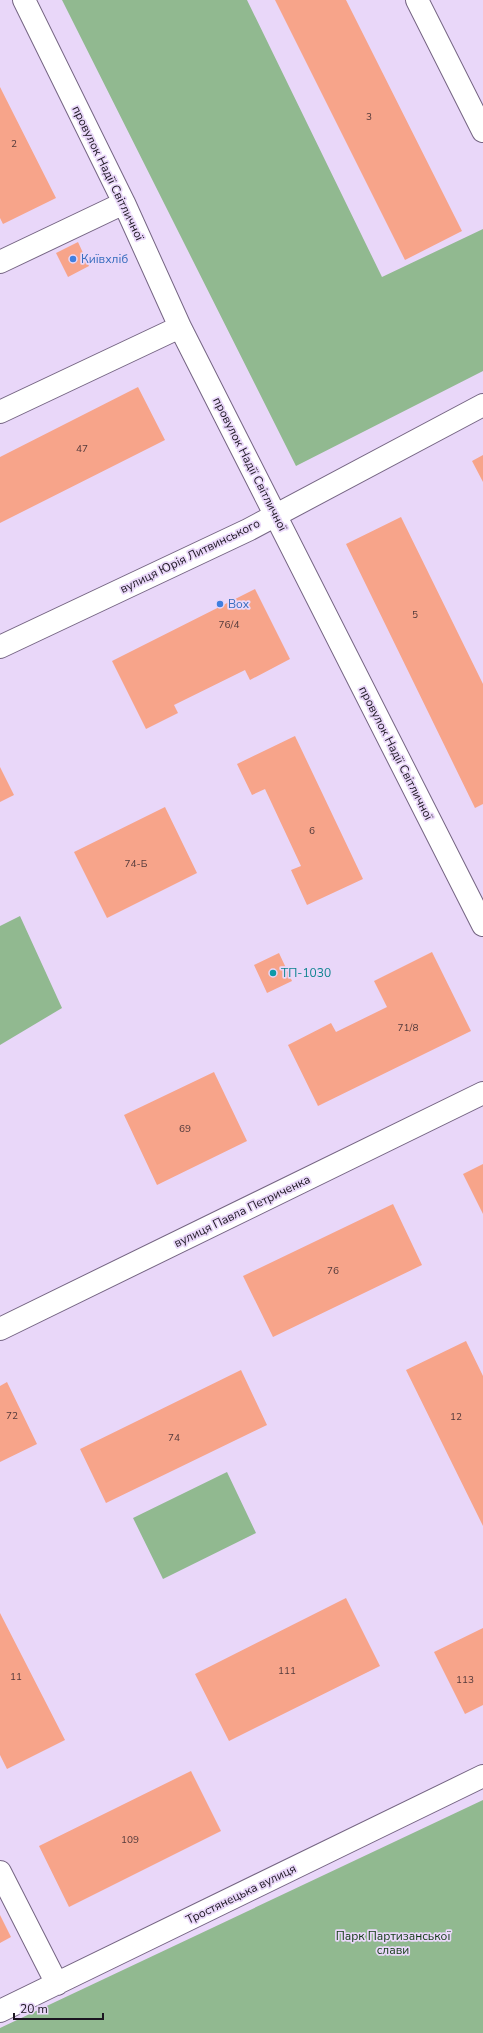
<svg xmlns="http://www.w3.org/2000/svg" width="483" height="2033" viewBox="0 0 483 2033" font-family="'Nunito Sans',sans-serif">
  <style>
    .green { fill: #91b990 }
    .building { fill: #f7a48a }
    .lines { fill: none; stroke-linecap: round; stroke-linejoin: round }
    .minor-casing { stroke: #756583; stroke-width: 24 }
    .minor { stroke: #fff; stroke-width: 22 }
    .shop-dot { fill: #3f7fe0; stroke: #e9d7f9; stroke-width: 1.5 }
    .culture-dot { fill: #0f9aa8; stroke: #e9d7f9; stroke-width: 1.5 }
    .labels { text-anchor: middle; stroke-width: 3.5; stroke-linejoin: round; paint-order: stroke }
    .number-label { font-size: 10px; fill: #533a3b }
    .street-label { font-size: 12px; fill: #1c1621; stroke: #e9d7f9 }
    .shop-label { font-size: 12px; fill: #366cbe; stroke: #e9d7f9; text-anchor: start }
    .culture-label { font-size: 12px; fill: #0d838f; stroke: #e9d7f9; text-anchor: start }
    .park-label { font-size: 12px; fill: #0f3912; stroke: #e9d7f9 }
  </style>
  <rect width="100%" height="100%" fill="#e9d7f9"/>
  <path class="green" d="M62,0h185l135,277 101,-48v142l-187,95z
    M20,916l42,92 -62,37v-119z
    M227,1472l29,61 -93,46 -30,-61z
    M483,1800v233h-483v-5z"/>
  <path class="building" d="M275,0h71l116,231 -57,29z
    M0,87l56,111 -53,26 -3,-6z
    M78,242l11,24 -21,11 -12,-24z
    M138,387l27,53 -165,83v-66z
    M483,455v27l-11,-21z
    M401,517l82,167v120l-8,4 -129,-264z
    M255,589l35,70 -40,21 -5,-10 -71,35 4,8 -32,16 -34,-68z
    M295,736l68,143 -56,26 -16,-35 10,-4 -36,-77 -13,6 -15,-31z
    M0,767l14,28 -14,7z
    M165,807l32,66 -90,45 -33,-66z
    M432,952l39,79 -153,75 -30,-61 43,-22 5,9 51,-25 -13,-26z
    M279,953l13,28 -25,12 -13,-28z
    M214,1072l33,69 -90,44 -33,-70z
    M483,1164v50l-20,-40z
    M393,1204l29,61 -149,72 -30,-61z
    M466,1341l17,35v150l-77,-156z
    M241,1370l26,55 -161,78 -26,-54z
    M7,1382l30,62 -37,18v-76z
    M346,1598l34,68 -151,75 -34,-67z
    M0,1613l65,127 -58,29 -7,-14z
    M483,1628v77l-18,9 -31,-62z
    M191,1771l30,60 -152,76 -30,-61z
    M0,1915l11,22 -11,6z"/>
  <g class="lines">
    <defs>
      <path id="minor" d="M24,0l100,203 56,124 303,598
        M417,0l66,131
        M0,262l124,-59
        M0,412l180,-85
        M0,647l248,-117 235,-125
        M0,1329l483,-236
        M0,1872l57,112
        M0,2011l483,-235"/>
    </defs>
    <use href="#minor" class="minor-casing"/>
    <use href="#minor" class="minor"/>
  </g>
  <g class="shop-dot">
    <circle cx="73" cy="259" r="4"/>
    <circle cx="220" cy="604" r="4"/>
  </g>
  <circle class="culture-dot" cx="273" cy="973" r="4"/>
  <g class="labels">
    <g class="number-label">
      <text x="369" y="120">3</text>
      <text x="14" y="147">2</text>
      <text x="82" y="452">47</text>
      <text x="415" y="618">5</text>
      <text x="229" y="628">76/4</text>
      <text x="312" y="834">6</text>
      <text x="136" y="867">74-Б</text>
      <text x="408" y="1031">71/8</text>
      <text x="185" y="1132">69</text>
      <text x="333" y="1274">76</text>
      <text x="12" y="1419">72</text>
      <text x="456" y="1420">12</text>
      <text x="174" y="1441">74</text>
      <text x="287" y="1674">111</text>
      <text x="16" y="1680">11</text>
      <text x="465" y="1683">113</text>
      <text x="130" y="1843">109</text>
    </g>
    <g class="street-label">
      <text transform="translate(108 173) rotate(64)" y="4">провулок Надії Світличної</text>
      <text transform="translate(250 464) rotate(63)" y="4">провулок Надії Світличної</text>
      <text transform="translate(190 556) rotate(-26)" y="4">вулиця Юрія Литвинського</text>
      <text transform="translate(396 753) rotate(63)" y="4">провулок Надії Світличної</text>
      <text transform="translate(242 1211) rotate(-26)" y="4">вулиця Павла Петриченка</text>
      <text transform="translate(241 1894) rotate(-26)" y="4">Тростянецька вулиця</text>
    </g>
    <g class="shop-label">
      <text x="81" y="263">Київхліб</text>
      <text x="228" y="608">Box</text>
    </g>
    <g class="culture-label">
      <text x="281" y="977">ТП-1030</text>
    </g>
    <g class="park-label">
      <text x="393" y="1940">Парк Партизанської<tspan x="393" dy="14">слави</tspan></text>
    </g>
  </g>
  <path d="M14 2013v6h89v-6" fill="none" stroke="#1c1621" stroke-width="2"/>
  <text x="20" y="2013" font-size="12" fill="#1c1621" stroke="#e9d7f9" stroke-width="3" paint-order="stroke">20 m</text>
</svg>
